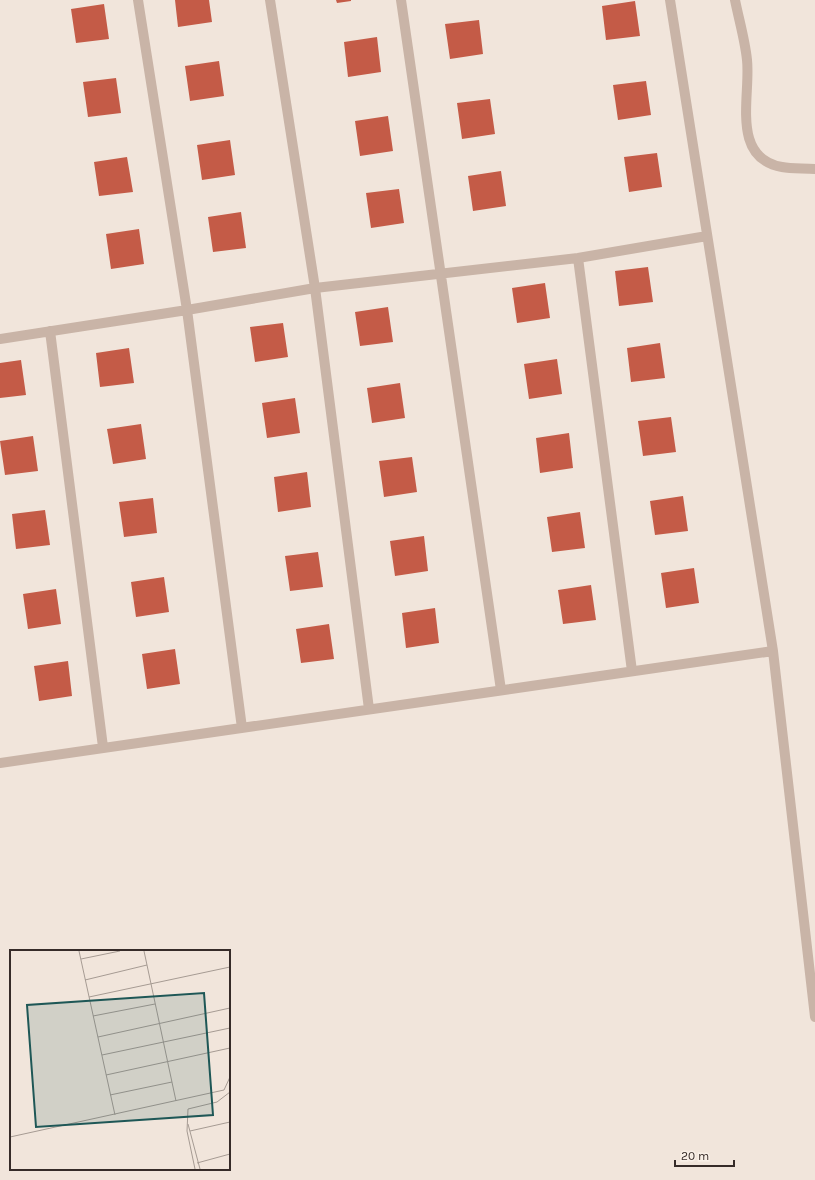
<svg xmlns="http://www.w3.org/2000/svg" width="815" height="1180" viewBox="0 0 815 1180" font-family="Karla,sans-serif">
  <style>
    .building { fill: #c45b47 }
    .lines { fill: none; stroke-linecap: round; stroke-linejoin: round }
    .minor { stroke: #c9b4a7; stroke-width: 10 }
    .inset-road { fill: none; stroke: #a69b93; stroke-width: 1 }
    .view { fill: #1e5756; fill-opacity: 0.15; stroke: #1e5756; stroke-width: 2 }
    .inset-edge { fill: none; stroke: #362b28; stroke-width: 2 }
  </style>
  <rect width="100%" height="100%" fill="#f1e5db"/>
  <path class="building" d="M175,0h34l3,22 -34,5z
    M336,0h15v1l-14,2z
    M635,1l5,35 -34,4 -4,-34z
    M104,4l5,35 -33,4 -5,-34z
    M479,20l4,34 -33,5 -5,-35z
    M377,37l4,35 -33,5 -4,-35z
    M219,61l5,35 -34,5 -5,-35z
    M116,78l5,35 -33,4 -5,-35z
    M646,81l5,34 -33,5 -5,-35z
    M490,99l5,35 -33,5 -5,-36z
    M388,116l5,35 -33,5 -5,-35z
    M230,140l5,35 -33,5 -5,-35z
    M657,153l5,34 -33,5 -5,-35z
    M127,157l6,35 -34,4 -5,-34z
    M501,171l5,35 -33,5 -5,-35z
    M399,189l5,34 -33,5 -5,-35z
    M241,212l5,36 -33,4 -5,-35z
    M139,229l5,35 -33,5 -5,-35z
    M648,267l5,35 -34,4 -4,-35z
    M545,283l5,35 -33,5 -5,-35z
    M388,307l5,35 -33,4 -5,-34z
    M283,323l5,34 -33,5 -5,-35z
    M660,343l5,35 -34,4 -4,-34z
    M129,348l5,35 -34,4 -4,-34z
    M557,359l5,35 -33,5 -5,-35z
    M21,360l5,35 -26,3v-35z
    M400,383l5,35 -33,5 -5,-35z
    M295,398l5,35 -33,5 -5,-35z
    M671,417l5,35 -33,4 -5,-35z
    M141,424l5,35 -33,5 -6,-35z
    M569,433l4,35 -33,5 -4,-35z
    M33,436l5,35 -33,4 -5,-34z
    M412,457l5,35 -33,5 -5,-36z
    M307,472l4,35 -33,5 -4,-35z
    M683,496l5,35 -33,4 -5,-34z
    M153,498l4,35 -33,4 -5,-35z
    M45,510l5,35 -34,4 -4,-35z
    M580,512l5,36 -33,4 -5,-35z
    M424,536l4,35 -33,5 -5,-35z
    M318,552l5,35 -33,4 -5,-35z
    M694,568l5,35 -33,5 -5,-35z
    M164,577l5,35 -33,5 -5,-35z
    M591,585l5,35 -33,4 -5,-34z
    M56,589l5,35 -33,5 -5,-35z
    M435,608l4,35 -33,5 -4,-35z
    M329,624l5,35 -33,4 -5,-34z
    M175,649l5,35 -33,5 -5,-35z
    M68,661l4,35 -33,5 -5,-35z"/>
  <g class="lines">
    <path class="minor" d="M138,0l49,310 55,418
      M270,0l45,288 54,421
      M401,0l100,690
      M670,0l103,651 42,366
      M735,0c4,20 10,40 12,60 4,35 -17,98 35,107 10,2 22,1 33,2
      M578,258l54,413
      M50,331l53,416
      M0,339l187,-29 128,-22 263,-30 129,-22
      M0,763l773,-112"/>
  </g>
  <g transform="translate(10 950)">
    <rect width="220" height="220" fill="#f1e5db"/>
    <path class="inset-road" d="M69,1l36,164M134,1l32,150M71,9l39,-8M75,30l62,-15M79,47l141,-30M83,66l62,-12M88,87l132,-29M92,105l128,-27M96,125l124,-27M100,145l62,-13M178,174l12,45M180,181l40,-9M0,187l214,-47 6,-13M187,213l33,-9M185,219l-8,-38 1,-22 29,-7 13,-10"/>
    <path class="view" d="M194,43l9,122 -177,12 -9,-122z"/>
    <rect width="220" height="220" class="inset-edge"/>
  </g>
  <path d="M675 1160v6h59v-6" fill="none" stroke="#362b28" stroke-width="2"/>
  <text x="681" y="1160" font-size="12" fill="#362b28" stroke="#f9f0e8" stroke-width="3" paint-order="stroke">20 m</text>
</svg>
